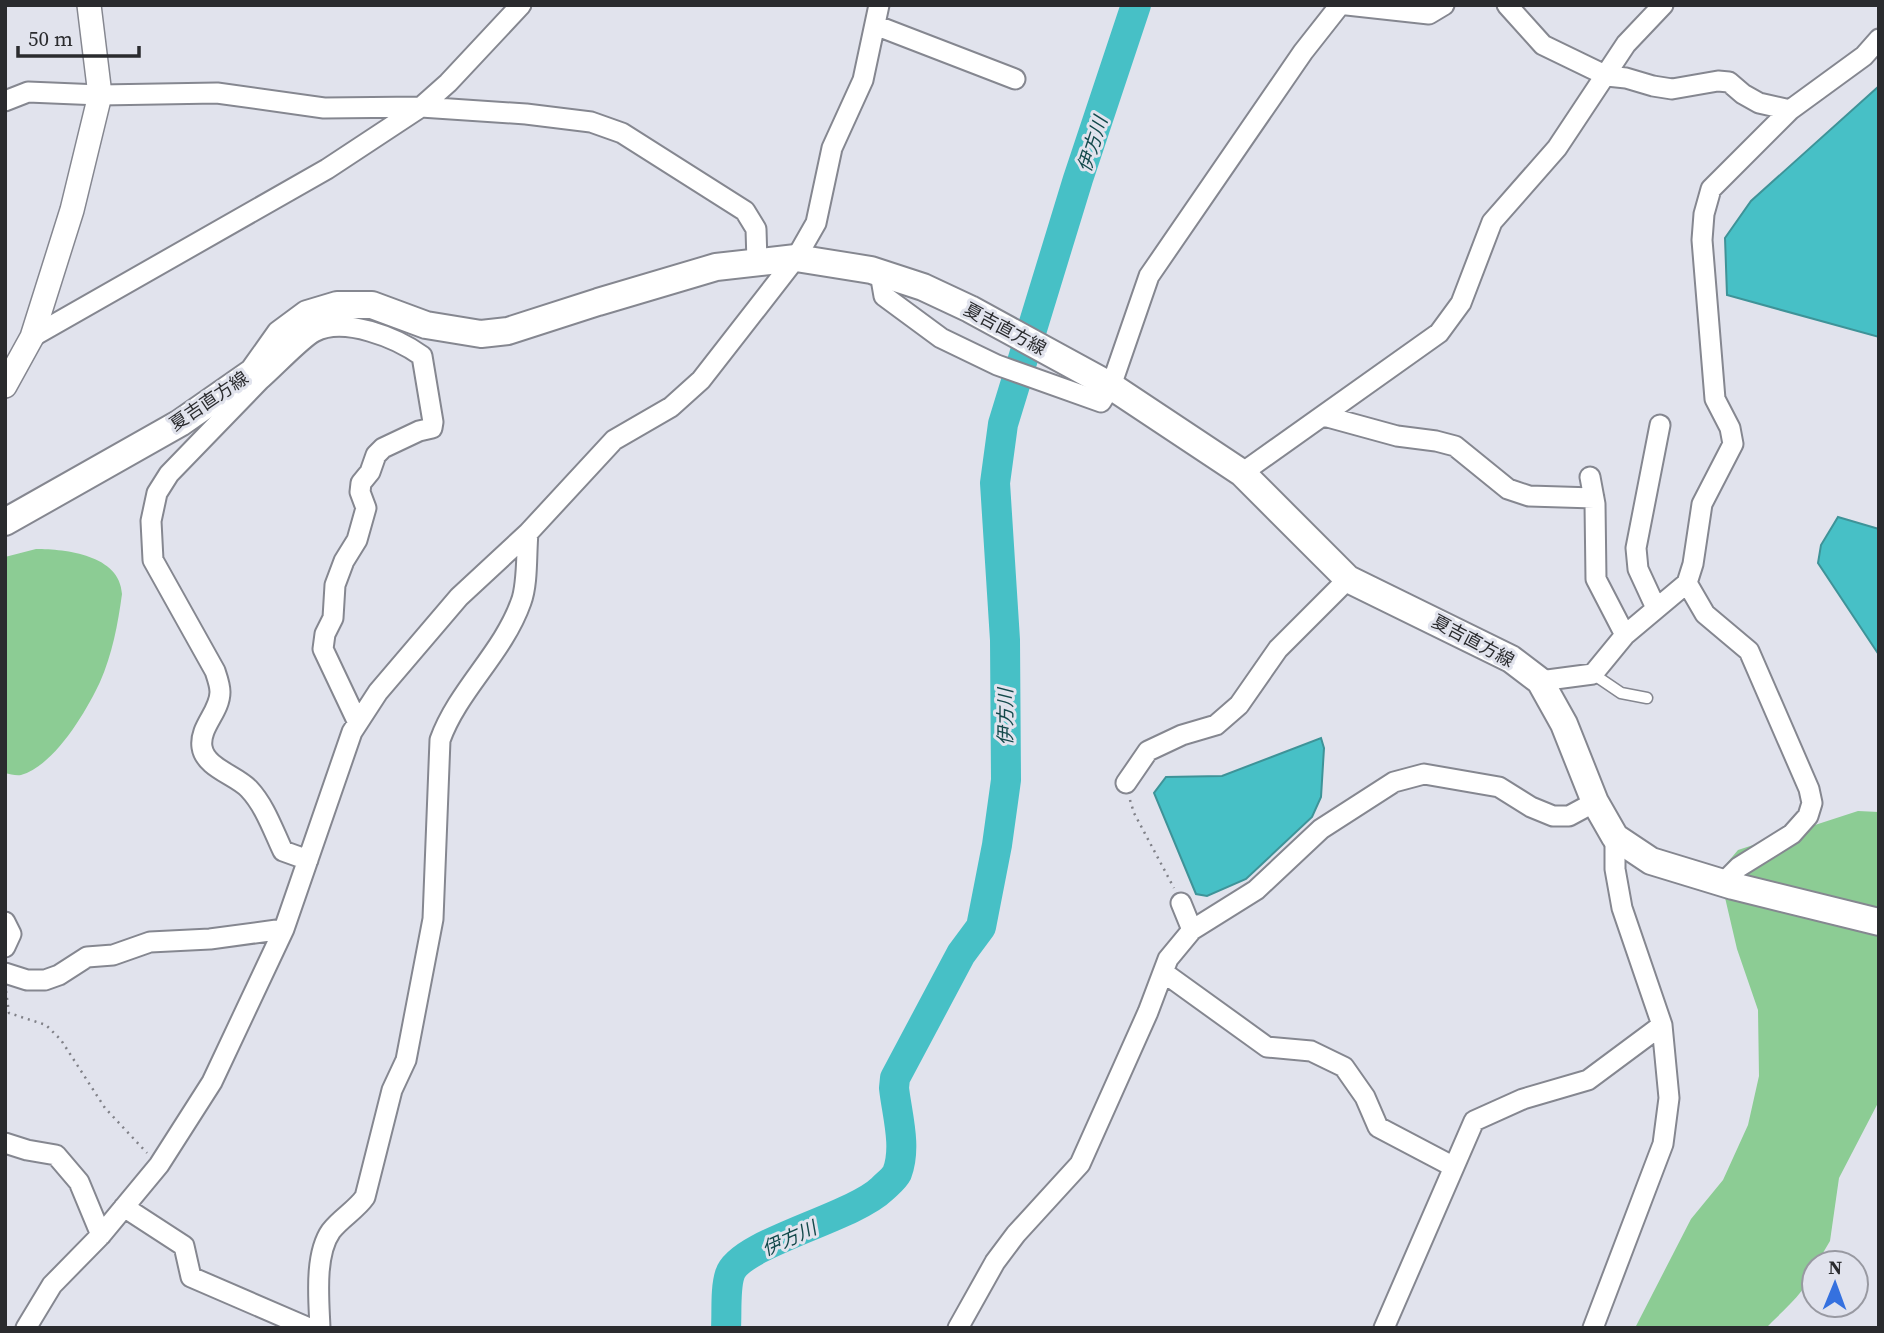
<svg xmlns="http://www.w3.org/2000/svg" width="1884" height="1333" viewBox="0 0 1884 1333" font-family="'Source Serif 4','Noto Sans JP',serif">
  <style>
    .green { fill: #8ccc94 }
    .water { fill: #47c0c6; stroke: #3e9398; stroke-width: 2 }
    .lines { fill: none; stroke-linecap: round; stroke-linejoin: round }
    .river { stroke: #47c0c6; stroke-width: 30 }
    .service-casing { stroke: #858790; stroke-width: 13 }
    .minor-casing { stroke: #858790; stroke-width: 23 }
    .tertiary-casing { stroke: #858790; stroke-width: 26 }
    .secondary-casing { stroke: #858790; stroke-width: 30 }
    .path { stroke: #808188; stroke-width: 2.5; stroke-dasharray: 2 5; stroke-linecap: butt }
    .service { stroke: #fff; stroke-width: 10 }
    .minor { stroke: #fff; stroke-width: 19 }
    .tertiary { stroke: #fff; stroke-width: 23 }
    .secondary { stroke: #fff; stroke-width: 26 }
    .labels { text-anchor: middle; stroke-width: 6; stroke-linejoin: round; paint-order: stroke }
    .street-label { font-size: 18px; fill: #2a2b2e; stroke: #e1e3ed }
    .water-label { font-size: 19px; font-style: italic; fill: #13494b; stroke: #e1e3ed }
  </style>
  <rect width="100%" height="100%" fill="#e1e3ed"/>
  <path class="green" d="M36,549c30,0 84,6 86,45 -4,30 -10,61 -22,88 -14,30 -46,84 -79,93 -5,1 -11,-1 -16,-2v-216z
    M1858,811l21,1v289l-40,77 -9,63 -13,22h-3c-1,24 -33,49 -48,65h-131l56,-109 32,-39 25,-55 11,-49 -1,-66 -21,-61 -14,-60 4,-26 11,-13z"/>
  <path class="water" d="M1879,86v251l-152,-42 -2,-57 26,-37z
    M1838,517l41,12v126l-61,-92 3,-18z
    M1321,738l3,10 -3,49 -9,20 -66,62 -39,17 -11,-2 -42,-101 12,-16 56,-1z"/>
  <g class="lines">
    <path class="river" d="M726,1328c1,-15 -1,-40 4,-54 10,-31 122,-56 152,-85 5,-5 12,-10 15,-16 10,-26 0,-58 -3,-85l1,-10 66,-124 20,-27 16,-82 9,-65 -1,-140 -10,-157 8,-59 75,-245 58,-174"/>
    <defs>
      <path id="service" d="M1593,674l28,19 26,5"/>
      <path id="minor" d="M1347,5l82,9 15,-9
        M1507,5l36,40 64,31 19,2 27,8 19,3 46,-8 11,1 14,12 16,9 31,7
        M875,25l140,54
        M5,101l23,-9 72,3 117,-2 107,15 97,-1 105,7 65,8 31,11 123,78 11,18 1,33
        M880,273l4,23 57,42 56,27 104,37 10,-16 38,-110 154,-224 37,-47
        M32,337l295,-168 94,-62 27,-24 73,-78
        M253,372l7,8 -91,94 -12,19 -6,28 2,39 62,111c2,6 5,14 5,21 0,20 -21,35 -18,55 3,21 34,28 47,42 16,17 24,41 34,62l25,9
        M260,380c13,-11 41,-41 54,-48 30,-16 83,6 108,24l11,66 -1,6 -13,3 -36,17 -7,7 -6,17 -9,11 -1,9 6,16 -9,32 -13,21 -9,24 -2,33 -8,16 -2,15 35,74
        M1324,416l73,20 39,5 19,5 53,43 21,7 65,2
        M1242,473l197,-140 22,-30 31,-81 65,-74 69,-104 37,-39
        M1590,477l5,27 1,75 29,56
        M1687,583l18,31 44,37 60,138 3,14 -4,13 -16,18 -53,33 -16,16
        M1656,608l-18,-39 -2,-21 24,-123
        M1540,681l53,-7 32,-39 62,-52 6,-19 9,-60 31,-60 -3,-16 -15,-29 -13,-159 2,-26 7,-25 79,-79 74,-54 15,-17
        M1126,783l22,-32 34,-16 34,-10 23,-20 39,-56 70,-70
        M1181,903l11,27
        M5,922l6,12 -6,13
        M1163,972l104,75 44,4 33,16 21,30 13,30 76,40
        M5,973l22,7h18l14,-5 28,-18 26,-2 37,-13 60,-3 74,-10
        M5,1143l22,7 29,5 23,27 22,53
        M124,1207l60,39 7,31 118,51
        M26,1328l26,-43 49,-50 58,-70 53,-83 72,-153 68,-197 26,-40 81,-95 69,-64 86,-93 57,-33 30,-27 95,-122 20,-35 16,-75 31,-68 16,-75
        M320,1328c-1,-27 -6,-73 11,-97 10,-13 25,-21 34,-34l27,-107 14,-30 27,-141 7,-179c18,-50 63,-87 81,-138 7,-18 5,-49 7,-69
        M958,1328l37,-66 21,-28 64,-70 68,-152 20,-53 24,-29 64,-40 65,-61 73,-47 30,-8 75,13 32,20 22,9h16l26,-14
        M1384,1328l90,-207 49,-22 65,-19 74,-55
        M1593,1328l70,-184 6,-46 -7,-73 -40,-117 -7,-39v-32"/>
      <path id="tertiary" d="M5,386l27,-49 40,-127 28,-115 -11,-90"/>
      <path id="secondary" d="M5,522l175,-99 73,-51 27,-38 27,-20 30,-9h35l54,20 55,9 27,-3 90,-29 118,-35 80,-9 75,12 52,17 47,22 141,77 131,87 106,106 163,80 29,22 24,43 31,78 20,35 36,24 82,25 146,36"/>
    </defs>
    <use href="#service" class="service-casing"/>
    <use href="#minor" class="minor-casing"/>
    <use href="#tertiary" class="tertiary-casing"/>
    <use href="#secondary" class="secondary-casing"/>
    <path class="path" d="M1130,800l4,13 40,75
      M6,991l3,22 37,12 15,15 44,68 42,45"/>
    <use href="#service" class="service"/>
    <use href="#minor" class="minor"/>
    <use href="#tertiary" class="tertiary"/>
    <use href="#secondary" class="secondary"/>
  </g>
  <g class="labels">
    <g class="street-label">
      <text transform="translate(1005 329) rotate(28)" y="6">夏吉直方線</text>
      <text transform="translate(209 401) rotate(-34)" y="6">夏吉直方線</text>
      <text transform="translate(1473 641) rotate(28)" y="6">夏吉直方線</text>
    </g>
    <g class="water-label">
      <text transform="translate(1092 144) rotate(-72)" y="7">伊方川</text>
      <text transform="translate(1005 717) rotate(-90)" y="7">伊方川</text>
      <text transform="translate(789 1238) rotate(-24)" y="7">伊方川</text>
    </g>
  </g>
  <rect width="1884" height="1333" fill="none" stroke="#2a2b2e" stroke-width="14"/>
  <g transform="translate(1835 1284) rotate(1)"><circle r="33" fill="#e1e3ed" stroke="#9899a1" stroke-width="2"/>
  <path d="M0-5L12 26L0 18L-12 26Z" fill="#3571df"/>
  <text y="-10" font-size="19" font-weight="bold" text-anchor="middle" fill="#2a2b2e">N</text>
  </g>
  <path d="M18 46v10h121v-10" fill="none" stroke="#2a2b2e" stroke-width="3.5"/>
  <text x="28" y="46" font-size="21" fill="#2a2b2e" stroke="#e1e3ed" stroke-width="5" paint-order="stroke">50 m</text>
</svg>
